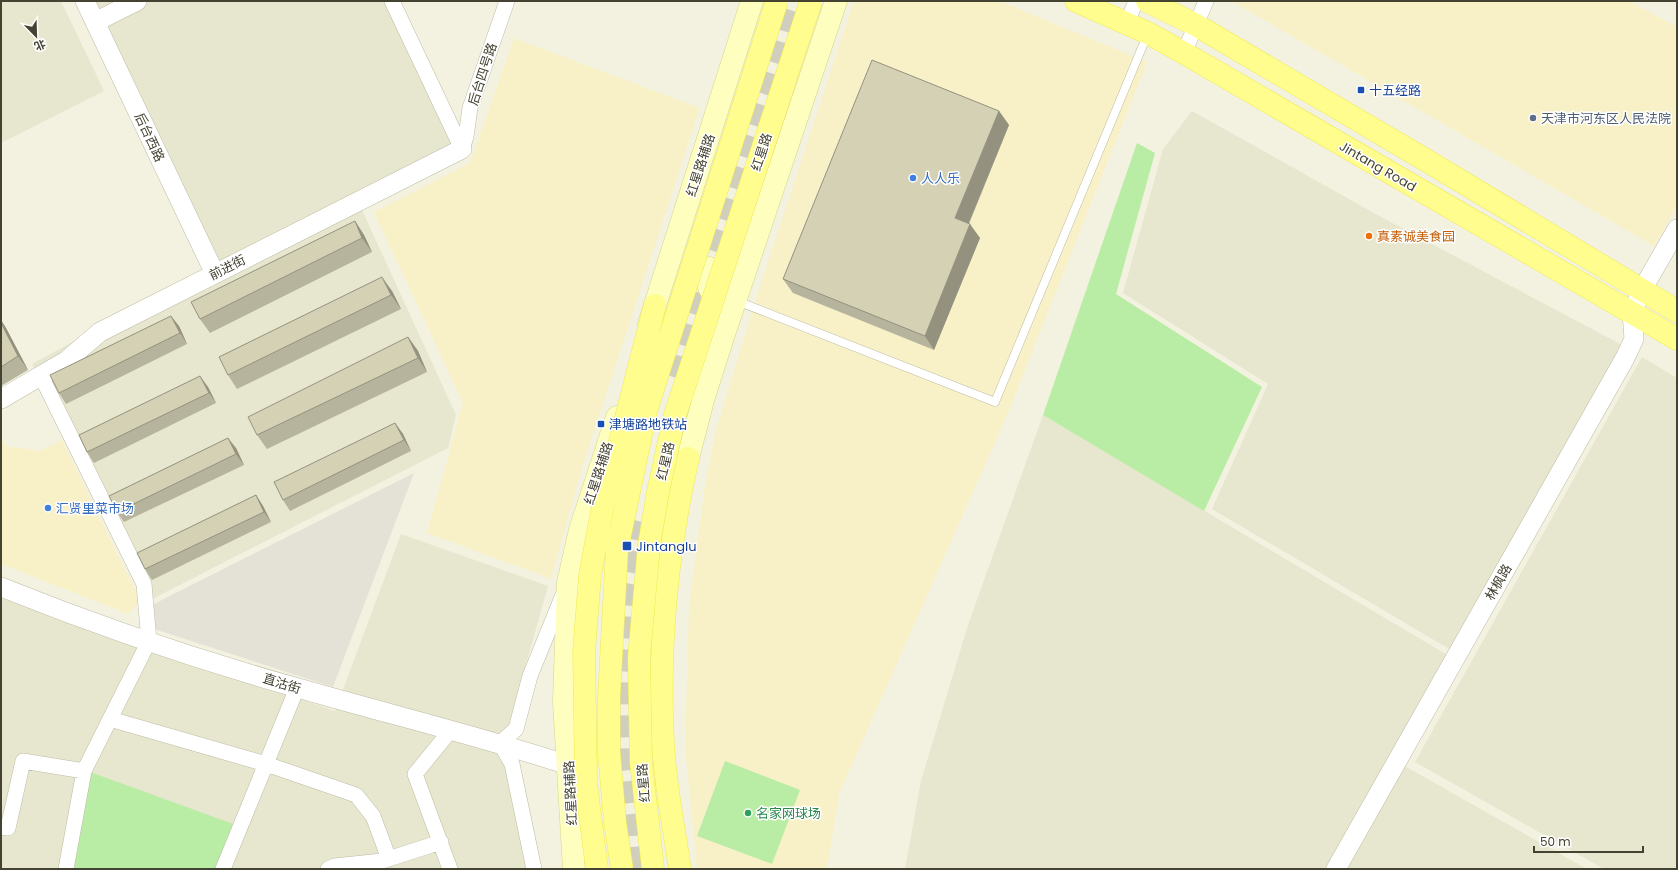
<svg xmlns="http://www.w3.org/2000/svg" width="1678" height="870" viewBox="0 0 1678 870" font-family="Poppins,'Noto Sans SC',sans-serif">
  <style>
    .residential { fill: #e7e6ce }
    .commercial { fill: #f8f1c8 }
    .industrial { fill: #e4e2d7 }
    .green { fill: #b9eca4 }
    .lines { fill: none; stroke-linecap: round; stroke-linejoin: round }
    .secondary-tunnel { stroke: #d0cfbe; stroke-width: 22; stroke-dasharray: 22 11; stroke-linecap: butt }
    .service-casing { stroke: #bebca3; stroke-width: 9 }
    .minor-casing { stroke: #bebca3; stroke-width: 16 }
    .tertiary-casing { stroke: #bebca3; stroke-width: 20 }
    .secondary-casing { stroke: #d4d589; stroke-width: 23 }
    .primary-casing { stroke: #f0ea52; stroke-width: 23 }
    .service { stroke: #fff; stroke-width: 8 }
    .minor { stroke: #fff; stroke-width: 15 }
    .tertiary { stroke: #fff; stroke-width: 19 }
    .secondary { stroke: #feffbf; stroke-width: 22 }
    .primary { stroke: #fffd8e; stroke-width: 22 }
    .primary-bridge-casing { stroke: #f0ea52; stroke-width: 23; stroke-linecap: butt }
    .primary-bridge { stroke: #fffd8e; stroke-width: 22 }
    .wall { fill: #b6b49c }
    .shaded-wall { fill: #94927f }
    .building { fill: #d4d1b5; stroke: #94927f }
    .transit-dot { fill: #1a4fb4; stroke: #fff; stroke-width: 1.5 }
    .service-dot { fill: #5c6f8a; stroke: #fff; stroke-width: 1.5 }
    .shop-dot { fill: #3f7fe0; stroke: #fff; stroke-width: 1.5 }
    .food-dot { fill: #e8710a; stroke: #fff; stroke-width: 1.5 }
    .leisure-dot { fill: #2e9e5b; stroke: #fff; stroke-width: 1.5 }
    .labels { text-anchor: middle; stroke-width: 3; stroke-linejoin: round; paint-order: stroke }
    .street-label { font-size: 13px; fill: #444231; stroke: #fff }
    .transit-label { font-size: 13px; fill: #164399; stroke: #fff; text-anchor: start }
    .service-label { font-size: 13px; fill: #4e5e75; stroke: #fff; text-anchor: start }
    .shop-label { font-size: 13px; fill: #366cbe; stroke: #fff; text-anchor: start }
    .food-label { font-size: 13px; fill: #c56008; stroke: #fff; text-anchor: start }
    .leisure-label { font-size: 13px; fill: #27864d; stroke: #fff; text-anchor: start }
  </style>
  <rect width="100%" height="100%" fill="#f3f2e1"/>
  <path class="residential" d="M1,1h60l43,90 -103,52z
    M94,1h298l74,156 -104,53 94,205 -8,33 -298,152 -118,-236 186,-102z
    M1192,111l191,107 241,128 -173,304 -239,-141 56,-125 -145,-91 40,-144z
    M1642,357l35,21v491h-73l-189,-107z
    M1043,415l406,241 -57,103 195,110h-682l16,-88 47,-156z
    M401,534l147,52 -47,167 29,116h-529v-273l334,115z"/>
  <path class="commercial" d="M854,1h145l148,61 -139,351 -169,381 -12,75h-130l-12,-122 4,-140 15,-115 11,-59 44,-144z
    M1231,1h398l48,26v179l-23,40z
    M514,38l186,70 -118,360 -31,111 -124,-46 36,-130 -89,-191 96,-49z
    M1,438l5,8 34,5 22,-11 78,161 -12,13 -127,-50z"/>
  <path class="industrial" d="M414,473l-81,214 -185,-60 6,-23z"/>
  <path class="green" d="M1137,143l18,10 -39,141 146,93 -58,124 -161,-96z
    M725,761l75,29 -28,74 -75,-28z
    M90,772l146,53 -18,44h-144z"/>
  <g class="lines">
    <path class="secondary-tunnel" d="M677,378l25,-89 91,-288
      M634,869l-10,-111 -1,-79 6,-86 14,-71"/>
    <defs>
      <path id="service" d="M737,301l258,101 153,-369"/>
      <path id="minor" d="M392,1l70,148
        M1127,23l9,-22
        M1184,53l22,-52
        M462,149l4,-12 4,-29 37,-107
        M41,376l103,208 5,57 -65,130 -18,98
        M110,719l156,45 90,31 17,21 16,43
        M1,827l7,1 15,-67 61,10
        M223,869l74,-181
        M328,869l7,-3 47,-5 59,-19
        M450,869l-35,-95 36,-44
        M534,869l-22,-105 -12,-21 16,-14 14,-53 33,-81"/>
      <path id="tertiary" d="M85,1l130,273
        M95,22l42,-21
        M1,399l65,-38 34,-29 362,-183
        M1,587c97,39 197,73 297,101 90,26 181,48 270,77
        M1336,869l289,-511 9,-19 -2,-26 10,-23 35,-61"/>
      <path id="secondary" d="M709,268v19l9,19
        M649,324l103,-323
        M688,458l15,-58 19,-60 114,-339
        M574,869l-10,-167 4,-119 12,-53 37,-113"/>
      <path id="primary" d="M1076,1l72,32 36,20 493,286
        M1147,1l49,24 228,134 253,152
        M680,869c-6,-41 -15,-84 -17,-126 -5,-96 4,-192 25,-285"/>
    </defs>
    <use href="#service" class="service-casing"/>
    <use href="#minor" class="minor-casing"/>
    <use href="#tertiary" class="tertiary-casing"/>
    <use href="#secondary" class="secondary-casing"/>
    <use href="#primary" class="primary-casing"/>
    <use href="#service" class="service"/>
    <use href="#minor" class="minor"/>
    <use href="#tertiary" class="tertiary"/>
    <use href="#secondary" class="secondary"/>
    <use href="#primary" class="primary"/>
    <defs>
      <path id="primary-bridge" d="M597,869l-11,-85 -2,-133 6,-76 12,-64 53,-206
        M622,869l-7,-47 -6,-70v-55l8,-148 29,-138 131,-410
        M653,869l-12,-107 -2,-105 10,-112 9,-53 17,-77 136,-414"/>
    </defs>
    <use href="#primary-bridge" class="primary-bridge-casing"/>
    <use href="#primary-bridge" class="primary-bridge"/>
  </g>
  <path class="wall" d="M999,111l10,14 -40,99 11,14 -46,112 -141,-57 -10,-14z
    M355,221l9,14 8,17 -162,81 -10,-14z
    M392,291l9,18 -164,80 -9,-14z
    M1,320l5,8 22,42 -27,16z
    M179,326l8,18 -121,60 -7,-11z
    M408,337l10,14 9,21 -160,77 -10,-14z
    M208,387l8,16 -122,60 -7,-11z
    M395,423l8,11 8,17 -121,60 -7,-11z
    M236,448l8,17 -120,57 -7,-10z
    M256,495l7,11 8,16 -119,58 -7,-11z"/>
  <path class="shaded-wall" d="M999,111l10,14 -44,107 -10,-14z
    M355,221l9,14 8,17 -10,-14z
    M970,224l10,14 -46,112 -9,-14z
    M382,277l10,14 9,18 -10,-14z
    M171,316l8,10 8,18 -7,-11z
    M1,320l5,8 22,42 -10,-14 -17,-33z
    M408,337l10,14 9,21 -9,-14z
    M200,376l8,11 8,16 -7,-10z
    M395,423l8,11 8,17 -7,-11z
    M228,438l8,10 8,17 -8,-11z
    M256,495l7,11 8,16 -7,-10z"/>
  <path class="building" d="M872,60l127,51 -44,107 15,6 -45,112 -142,-57z
    M355,221l7,17 -162,81 -9,-17z
    M382,277l9,18 -163,80 -9,-18z
    M171,316l9,17 -121,60 -9,-18z
    M1,323l17,33 -17,11z
    M408,337l10,21 -161,77 -9,-18z
    M200,376l9,17 -122,59 -8,-17z
    M395,423l9,17 -121,60 -9,-18z
    M228,438l8,16 -119,58 -8,-16z
    M256,495l8,17 -119,57 -8,-16z"/>
  <g class="transit-dot">
    <rect x="1357" y="86" width="8" height="8" rx="2"/>
    <rect x="597" y="420" width="8" height="8" rx="2"/>
    <rect x="622" y="541" width="10" height="10" rx="2"/>
  </g>
  <circle class="service-dot" cx="1533" cy="118" r="4"/>
  <g class="shop-dot">
    <circle cx="913" cy="178" r="4"/>
    <circle cx="48" cy="508" r="4"/>
  </g>
  <circle class="food-dot" cx="1369" cy="236" r="4"/>
  <circle class="leisure-dot" cx="748" cy="813" r="4"/>
  <g class="labels">
    <g class="street-label">
      <text transform="translate(482 74) rotate(-72)" y="5">后台四号路</text>
      <text transform="translate(150 137) rotate(65)" y="5">后台西路</text>
      <text transform="translate(761 152) rotate(-72)" y="5">红星路</text>
      <text transform="translate(700 165) rotate(-72)" y="5">红星路辅路</text>
      <text transform="translate(1378 166) rotate(30)" y="5">Jintang Road</text>
      <text transform="translate(227 267) rotate(-27)" y="5">前进街</text>
      <text transform="translate(665 461) rotate(-77)" y="5">红星路</text>
      <text transform="translate(598 473) rotate(-72)" y="5">红星路辅路</text>
      <text transform="translate(1498 582) rotate(-60)" y="5">林枫路</text>
      <text transform="translate(282 683) rotate(17)" y="5">直沽街</text>
      <text transform="translate(643 783) rotate(-95)" y="5">红星路</text>
      <text transform="translate(570 793) rotate(-93)" y="5">红星路辅路</text>
    </g>
    <g class="transit-label">
      <text x="1369" y="95">十五经路</text>
      <text x="609" y="429">津塘路地铁站</text>
      <text x="636" y="551">Jintanglu</text>
    </g>
    <g class="service-label">
      <text x="1541" y="123">天津市河东区人民法院</text>
    </g>
    <g class="shop-label">
      <text x="921" y="183">人人乐</text>
      <text x="56" y="513">汇贤里菜市场</text>
    </g>
    <g class="food-label">
      <text x="1377" y="241">真素诚美食园</text>
    </g>
    <g class="leisure-label">
      <text x="756" y="818">名家网球场</text>
    </g>
  </g>
  <rect width="1678" height="870" fill="none" stroke="#444231" stroke-width="4"/>
  <g transform="translate(36 36) rotate(157)" stroke="#ffffff" stroke-width="3" paint-order="stroke">
  <path d="M0-3L7 15L0 10L-7 15Z" fill="#444231"/>
  <text y="-6" font-size="11" font-weight="bold" text-anchor="middle" fill="#444231">北</text>
  </g>
  <path d="M1534 846v6h109v-6" fill="none" stroke="#444231" stroke-width="2"/>
  <text x="1540" y="846" font-size="12" fill="#444231" stroke="#ffffff" stroke-width="3" paint-order="stroke">50 m</text>
</svg>
